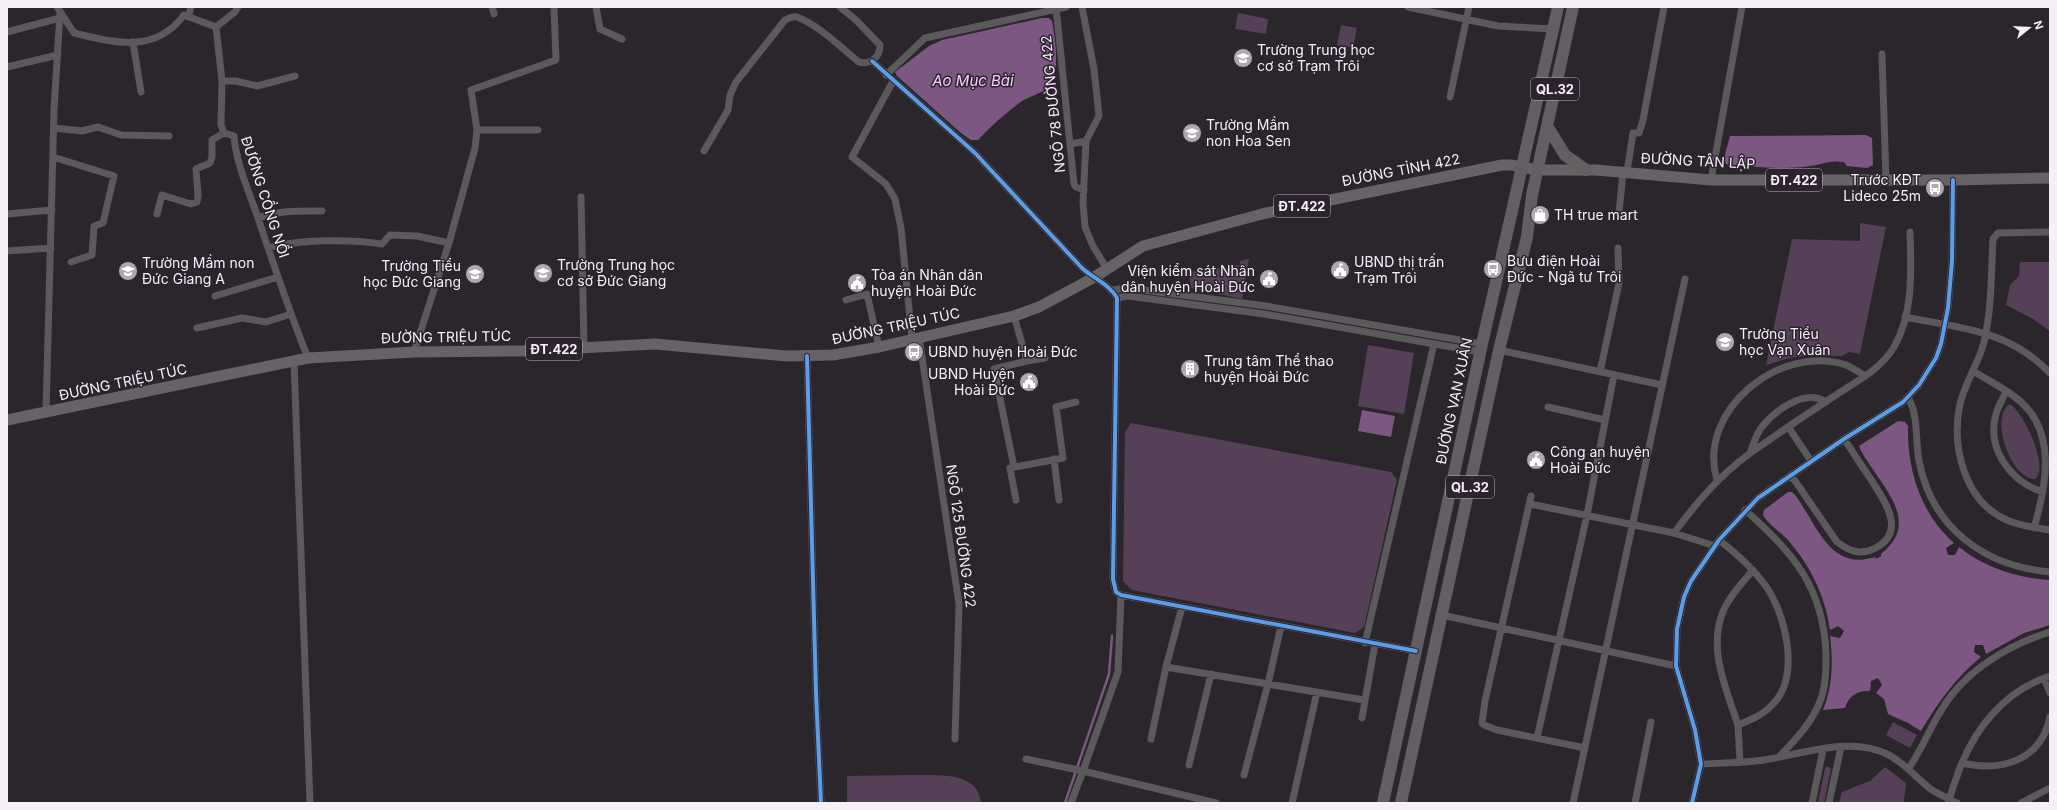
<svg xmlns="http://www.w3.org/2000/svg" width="2057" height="810" viewBox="0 0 2057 810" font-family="Inter,sans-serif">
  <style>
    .green { fill: #554058 }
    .water { fill: #7b5782 }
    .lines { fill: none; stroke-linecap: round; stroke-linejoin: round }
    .stream { stroke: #7b5782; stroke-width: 2.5 }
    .street { stroke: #5b595b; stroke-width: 7 }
    .primary { stroke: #666266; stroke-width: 11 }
    .highway { stroke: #625f62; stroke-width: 12 }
    .cycleway-casing { stroke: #2c232e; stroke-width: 6 }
    .cycleway { stroke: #5a9eea; stroke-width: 4 }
    .labels { text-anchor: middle; stroke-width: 3; stroke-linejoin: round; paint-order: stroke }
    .shield { fill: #2c232e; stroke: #b9b2bb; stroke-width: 1 }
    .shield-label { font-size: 13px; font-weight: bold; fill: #f5eff7 }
    .poi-label { font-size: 14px; fill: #f5eff7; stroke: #2c232e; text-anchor: start }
    .street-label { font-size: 14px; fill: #f5eff7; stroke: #2c232e }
    .water-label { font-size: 15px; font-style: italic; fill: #f5d2fc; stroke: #2c232e }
  </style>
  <rect width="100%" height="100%" fill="#2b262b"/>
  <path class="green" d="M1238,13l30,6 -2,15 -31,-5z
    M1341,25l16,3 -4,20 -16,-3z
    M1860,223l26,4 -26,127 -11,-2 -7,4h-37l-16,2 -23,7 26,-126 68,2z
    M1249,259l-7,40 -51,-11 -2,-16 51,-7v-4z
    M2020,262h30v69l-17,-12 -27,-14 4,-20 9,-9z
    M1368,345l46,8 -10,61 -46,-8z
    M2010,404c14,9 40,64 25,75 -25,0 -46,-63 -25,-75z
    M1131,423l260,49 6,8 -33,147 -9,6 -223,-43 -9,-9 2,-149z
    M1893,722l24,13 -7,13 -24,-13z
    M1828,766l3,3 -7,34h-6l7,-35z
    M1885,767l21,16 -2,18 2,2h-67l3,-11 28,-11z
    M908,775c24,1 70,-6 73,28h-134v-27z"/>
  <path class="water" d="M1042,18h7l3,3c3,16 8,49 -1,63 -6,9 -21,12 -29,17 -16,12 -31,25 -44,39h-7l-10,-7 -64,-57 -2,-4 34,-26 13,-6z
    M1866,135l6,3 1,27 -6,3 -20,-2 -3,-4c-15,-2 -20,2 -34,4 -23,4 -60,1 -84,-2l-2,-6 6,-22z
    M1362,410l33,6 -4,21 -33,-6z
    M1898,421l7,1 3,4c-1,43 12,87 46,117l-8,5 2,7h7l4,-8c26,21 58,31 91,33v45l-26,8 -38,21 -3,-9h-8l-1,7 7,5c-26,21 -43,46 -60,74l-13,-8 -20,-9 -4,-15 -8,-6 6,-8 -4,-7 -7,3 -1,10c-12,-1 -22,5 -25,17l-22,2c10,-24 10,-49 7,-74l10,2 4,-7 -6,-5 -8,4c-5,-35 -20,-65 -43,-91 -7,-7 -19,-15 -24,-24l1,-5 24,-18h4c5,4 8,10 11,15 18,28 32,63 72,50l1,2 5,-3v-2c37,-29 8,-60 -11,-89 -4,-6 -9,-13 -11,-19z"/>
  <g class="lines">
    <path class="stream" d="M1065,803l44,-129 3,-38"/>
    <path class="street" d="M57,7l17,26c41,10 81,21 110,-18l32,12
      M238,7l-3,5 -19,15 6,54 -1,44 3,8 10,3c2,26 14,54 23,79 16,48 32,96 51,143
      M492,7l2,7
      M596,7l4,22 22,10
      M1056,7l18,177 2,3 8,3
      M1082,7l12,62 5,47 -13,25 -3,62 2,24 8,19 14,23
      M1408,7l90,19 55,3
      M188,17l3,-10
      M7,32l53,-14
      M133,42l8,50
      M1882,54l4,126
      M872,61l103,92 107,115c11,10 28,17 35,30l-4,281 3,13 5,3 295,56
      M7,67l51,-12
      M886,75l39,-37 141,-31
      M222,81h14l21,5 38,-10
      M893,81l-41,76 34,27 9,15 6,29 11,111
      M1450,97l19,-90
      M54,128l28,3 16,-4 23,8 48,1
      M477,130h61
      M1070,144l16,-3
      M704,151l24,-41 2,-15 6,-13 49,-62c4,-2 7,-4 12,-3 23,9 43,30 62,45 12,3 21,-5 21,-17l-24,-25 -16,-13
      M53,157l61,19 -11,47 -9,3 -2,29 -21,7
      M1627,172l6,-39h6l4,-13 21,-113
      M1711,180l31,-173
      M581,197l3,150
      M1619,213l4,-41
      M7,214l45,-4
      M157,214l5,-19 29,9 6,-2 1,-6 -2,-27 14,-6 2,-6v-17l12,-7
      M258,218c21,-8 42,-7 64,-7
      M2050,232l-52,1 -5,6c-2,34 -1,69 -9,103 -5,21 -19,40 -24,62 -9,42 4,99 49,117 13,5 27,7 41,9
      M268,248c32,-9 82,-9 114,-4l8,-9 27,1 32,7
      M7,251l44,-3
      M1112,290l16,-2 138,18 216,38
      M215,296l63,-19
      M1117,298l11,-2 136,18 216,38
      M846,300l21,-6 12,53
      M1905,317c56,11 104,13 145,56
      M197,328l45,-10 24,4 25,-8
      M919,337l40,267 -4,135
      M1499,350l163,35
      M414,352l35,-109 26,-95 2,-18 -6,-40 85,-30 -2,-53
      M807,356l9,337 5,110
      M294,361l16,442
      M1027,361l18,-3
      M1973,371c16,10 33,18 47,30 37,32 26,86 14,127
      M1600,372l19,-89 -1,-35
      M2006,391c-3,8 -8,15 -10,23 -10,35 15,68 47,78
      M1908,398c11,17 7,43 11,63 13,67 65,105 131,111
      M1548,407l57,13
      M46,413l8,-303 6,-97
      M1789,428l22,33
      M1750,453c3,-8 6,-18 11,-25 13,-17 44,-40 65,-26
      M1054,459l5,41
      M1014,467l-20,-98 33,-8 -13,-45
      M1791,475l46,67c11,8 21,13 34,8 39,-16 13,-50 -1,-72 -9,-13 -17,-26 -26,-39
      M1717,480c-21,-70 64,-137 129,-115 7,3 13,7 19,11
      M1531,496l-46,205 -3,22 2,2 13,5 88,18
      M1016,500l-6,-32 53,-10 -7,-51 20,-5
      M1530,504l144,29 41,13
      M1745,510c48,43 78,76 81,143 0,17 0,35 -7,51 -9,21 -25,37 -40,53
      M1674,533c23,-31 44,-56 75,-79 28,-20 58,-40 87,-59 21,-14 45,-26 58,-48 20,-34 17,-78 16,-115
      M1719,540c17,13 33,27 46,45 21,29 36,92 7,120 -9,10 -22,15 -34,20 -12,-37 -32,-79 -13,-118 7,-14 18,-25 28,-37
      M1121,595l-3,77 -35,99 133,32
      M1442,615l234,51
      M1365,643l69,-299
      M1166,667l198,33
      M2044,678l6,15
      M1362,718l13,-74
      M1738,725l2,37
      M1537,738l50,-223 27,-140
      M1151,739l15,-72 16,-60
      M1026,759l57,12 -12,32
      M1962,763c39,9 79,-2 88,-46
      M1701,764c21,-1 42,-1 63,-4 39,-6 85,-24 123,-6 18,9 30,25 45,36 8,5 17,9 25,13
      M1189,765l22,-91
      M1908,769c14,-19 21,-40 34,-60 23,-38 66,-64 108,-77
      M1244,775l24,-91 13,-58
      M1292,803l25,-111
      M1573,803l112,-524
      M1635,803l16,-81
      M1692,803l9,-39 -6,-34 -19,-64 1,-37 7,-32 7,-16 28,-41 39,-42 86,-59 59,-37 16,-17 17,-27 5,-14 7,-36 4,-47 1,-81
      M1812,803l11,-53
      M1829,803l12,-56
      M1949,803c1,-10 6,-20 9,-30 16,-44 46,-82 92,-97
      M2021,803l29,-15"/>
    <path class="primary" d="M7,420l301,-62 106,-6 107,-1 134,-7 132,12 46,-1 46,-8 135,-31 25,-9 54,-29 50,-32 119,-32 240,-49h9l27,5h58l115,10h242l97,-2"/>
    <path class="highway" d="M1547,126l18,29 21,15
      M1383,803l99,-459 76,-337
      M1401,803l98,-453 28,-113 5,-42 41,-188"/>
    <defs>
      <path id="cycleway" d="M872,61l103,92 107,115c11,10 28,17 35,30l-4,281 3,13 5,3 295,56
        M807,356l9,337 5,110
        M1692,803l9,-39 -6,-34 -19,-64 1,-37 7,-32 7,-16 28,-41 39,-42 86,-59 59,-37 16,-17 17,-27 5,-14 7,-36 4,-47 1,-81"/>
    </defs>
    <use href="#cycleway" class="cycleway-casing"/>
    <use href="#cycleway" class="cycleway"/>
  </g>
  <defs>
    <symbol id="school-disc" viewBox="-11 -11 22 22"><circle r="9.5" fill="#aea9b0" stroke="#2c232e"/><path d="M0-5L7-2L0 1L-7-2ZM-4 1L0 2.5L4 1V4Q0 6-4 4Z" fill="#fff"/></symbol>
    <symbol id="bus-disc" viewBox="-11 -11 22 22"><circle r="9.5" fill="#aea9b0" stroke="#2c232e"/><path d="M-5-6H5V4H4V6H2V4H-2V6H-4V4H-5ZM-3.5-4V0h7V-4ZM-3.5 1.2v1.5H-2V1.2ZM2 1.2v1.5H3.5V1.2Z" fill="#fff"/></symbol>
    <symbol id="shop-disc" viewBox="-11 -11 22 22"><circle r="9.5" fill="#aea9b0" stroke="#2c232e"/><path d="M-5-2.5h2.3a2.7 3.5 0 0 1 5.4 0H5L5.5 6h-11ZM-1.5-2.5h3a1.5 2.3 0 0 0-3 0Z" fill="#fff"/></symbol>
    <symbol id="civic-disc" viewBox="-11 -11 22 22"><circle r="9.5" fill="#aea9b0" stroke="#2c232e"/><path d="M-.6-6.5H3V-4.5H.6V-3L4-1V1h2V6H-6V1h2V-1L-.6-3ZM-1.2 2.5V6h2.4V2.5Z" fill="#fff"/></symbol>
    <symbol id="building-disc" viewBox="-11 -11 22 22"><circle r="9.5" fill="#aea9b0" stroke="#2c232e"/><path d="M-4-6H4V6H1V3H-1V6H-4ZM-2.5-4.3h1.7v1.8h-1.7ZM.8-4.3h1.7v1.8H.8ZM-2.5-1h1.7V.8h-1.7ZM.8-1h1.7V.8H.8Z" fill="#fff"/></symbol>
  </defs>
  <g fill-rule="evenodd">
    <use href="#school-disc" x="1232" y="47" width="22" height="22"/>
    <use href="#school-disc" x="1181" y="122" width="22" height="22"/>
    <use href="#bus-disc" x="1924" y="177" width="22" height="22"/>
    <use href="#shop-disc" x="1529" y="204" width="22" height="22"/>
    <use href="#bus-disc" x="1482" y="258" width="22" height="22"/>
    <use href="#civic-disc" x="1329" y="259" width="22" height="22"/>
    <use href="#school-disc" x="117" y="260" width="22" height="22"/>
    <use href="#school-disc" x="532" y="262" width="22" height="22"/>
    <use href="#school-disc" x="464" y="263" width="22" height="22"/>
    <use href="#civic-disc" x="1258" y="268" width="22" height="22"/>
    <use href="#civic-disc" x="846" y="272" width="22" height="22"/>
    <use href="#school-disc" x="1714" y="331" width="22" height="22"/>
    <use href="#bus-disc" x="903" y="341" width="22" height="22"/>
    <use href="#building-disc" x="1179" y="358" width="22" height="22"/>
    <use href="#civic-disc" x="1018" y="371" width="22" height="22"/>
    <use href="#civic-disc" x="1525" y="449" width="22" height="22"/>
  </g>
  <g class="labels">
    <g class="shield">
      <rect x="1531" y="78" width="48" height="22" rx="3"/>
      <rect x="1766" y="169" width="56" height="22" rx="3"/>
      <rect x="1274" y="195" width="56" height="22" rx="3"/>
      <rect x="526" y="338" width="56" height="22" rx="3"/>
      <rect x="1446" y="476" width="48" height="22" rx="3"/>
    </g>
    <g class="shield-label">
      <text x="1555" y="94">QL.32</text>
      <text x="1794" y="185">ĐT.422</text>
      <text x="1302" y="211">ĐT.422</text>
      <text x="554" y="354">ĐT.422</text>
      <text x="1470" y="492">QL.32</text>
    </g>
    <g class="poi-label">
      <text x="1257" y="55">Trường Trung học<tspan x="1257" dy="16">cơ sở Trạm Trôi</tspan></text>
      <text x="1206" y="130">Trường Mầm<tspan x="1206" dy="16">non Hoa Sen</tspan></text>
      <text x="1921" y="185" text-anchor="end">Trước KĐT<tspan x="1921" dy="16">Lideco 25m</tspan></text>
      <text x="1554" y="220">TH true mart</text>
      <text x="1507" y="266">Bưu điện Hoài<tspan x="1507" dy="16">Đức - Ngã tư Trôi</tspan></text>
      <text x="1354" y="267">UBND thị trấn<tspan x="1354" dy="16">Trạm Trôi</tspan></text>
      <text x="142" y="268">Trường Mầm non<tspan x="142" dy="16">Đức Giang A</tspan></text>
      <text x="557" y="270">Trường Trung học<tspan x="557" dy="16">cơ sở Đức Giang</tspan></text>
      <text x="461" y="271" text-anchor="end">Trường Tiểu<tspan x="461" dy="16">học Đức Giang</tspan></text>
      <text x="1255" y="276" text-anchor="end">Viện kiểm sát Nhân<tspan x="1255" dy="16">dân huyện Hoài Đức</tspan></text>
      <text x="871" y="280">Tòa án Nhân dân<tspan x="871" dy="16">huyện Hoài Đức</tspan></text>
      <text x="1739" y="339">Trường Tiểu<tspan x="1739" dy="16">học Vạn Xuân</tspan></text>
      <text x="928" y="357">UBND huyện Hoài Đức</text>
      <text x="1204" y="366">Trung tâm Thể thao<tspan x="1204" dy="16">huyện Hoài Đức</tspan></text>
      <text x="1015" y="379" text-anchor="end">UBND Huyện<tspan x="1015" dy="16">Hoài Đức</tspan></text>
      <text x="1550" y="457">Công an huyện<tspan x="1550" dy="16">Hoài Đức</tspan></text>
    </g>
    <g class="street-label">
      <text transform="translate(1053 104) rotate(-96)" y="5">NGÕ 78 ĐƯỜNG 422</text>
      <text transform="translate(1698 161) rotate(3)" y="5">ĐƯỜNG TÂN LẬP</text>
      <text transform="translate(1401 170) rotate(-11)" y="5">ĐƯỜNG TỈNH 422</text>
      <text transform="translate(265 197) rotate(72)" y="5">ĐƯỜNG CỔNG NỔI</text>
      <text transform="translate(896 326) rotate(-12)" y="5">ĐƯỜNG TRIỆU TÚC</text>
      <text transform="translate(446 337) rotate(-1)" y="5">ĐƯỜNG TRIỆU TÚC</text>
      <text transform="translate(123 382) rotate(-12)" y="5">ĐƯỜNG TRIỆU TÚC</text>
      <text transform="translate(1454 401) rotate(-78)" y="5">ĐƯỜNG VẠN XUÂN</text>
      <text transform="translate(961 536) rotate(82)" y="5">NGÕ 125 ĐƯỜNG 422</text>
    </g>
    <g class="water-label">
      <text x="973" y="86">Ao Mục Bài</text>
    </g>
  </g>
  <rect width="2057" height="810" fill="none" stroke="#f5eff7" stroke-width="16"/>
  <g transform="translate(2029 28) rotate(72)" stroke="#2c232e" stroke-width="3" paint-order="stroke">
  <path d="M0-3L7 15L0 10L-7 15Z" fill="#f5eff7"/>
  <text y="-6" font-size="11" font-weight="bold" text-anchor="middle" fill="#f5eff7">N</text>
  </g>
</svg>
